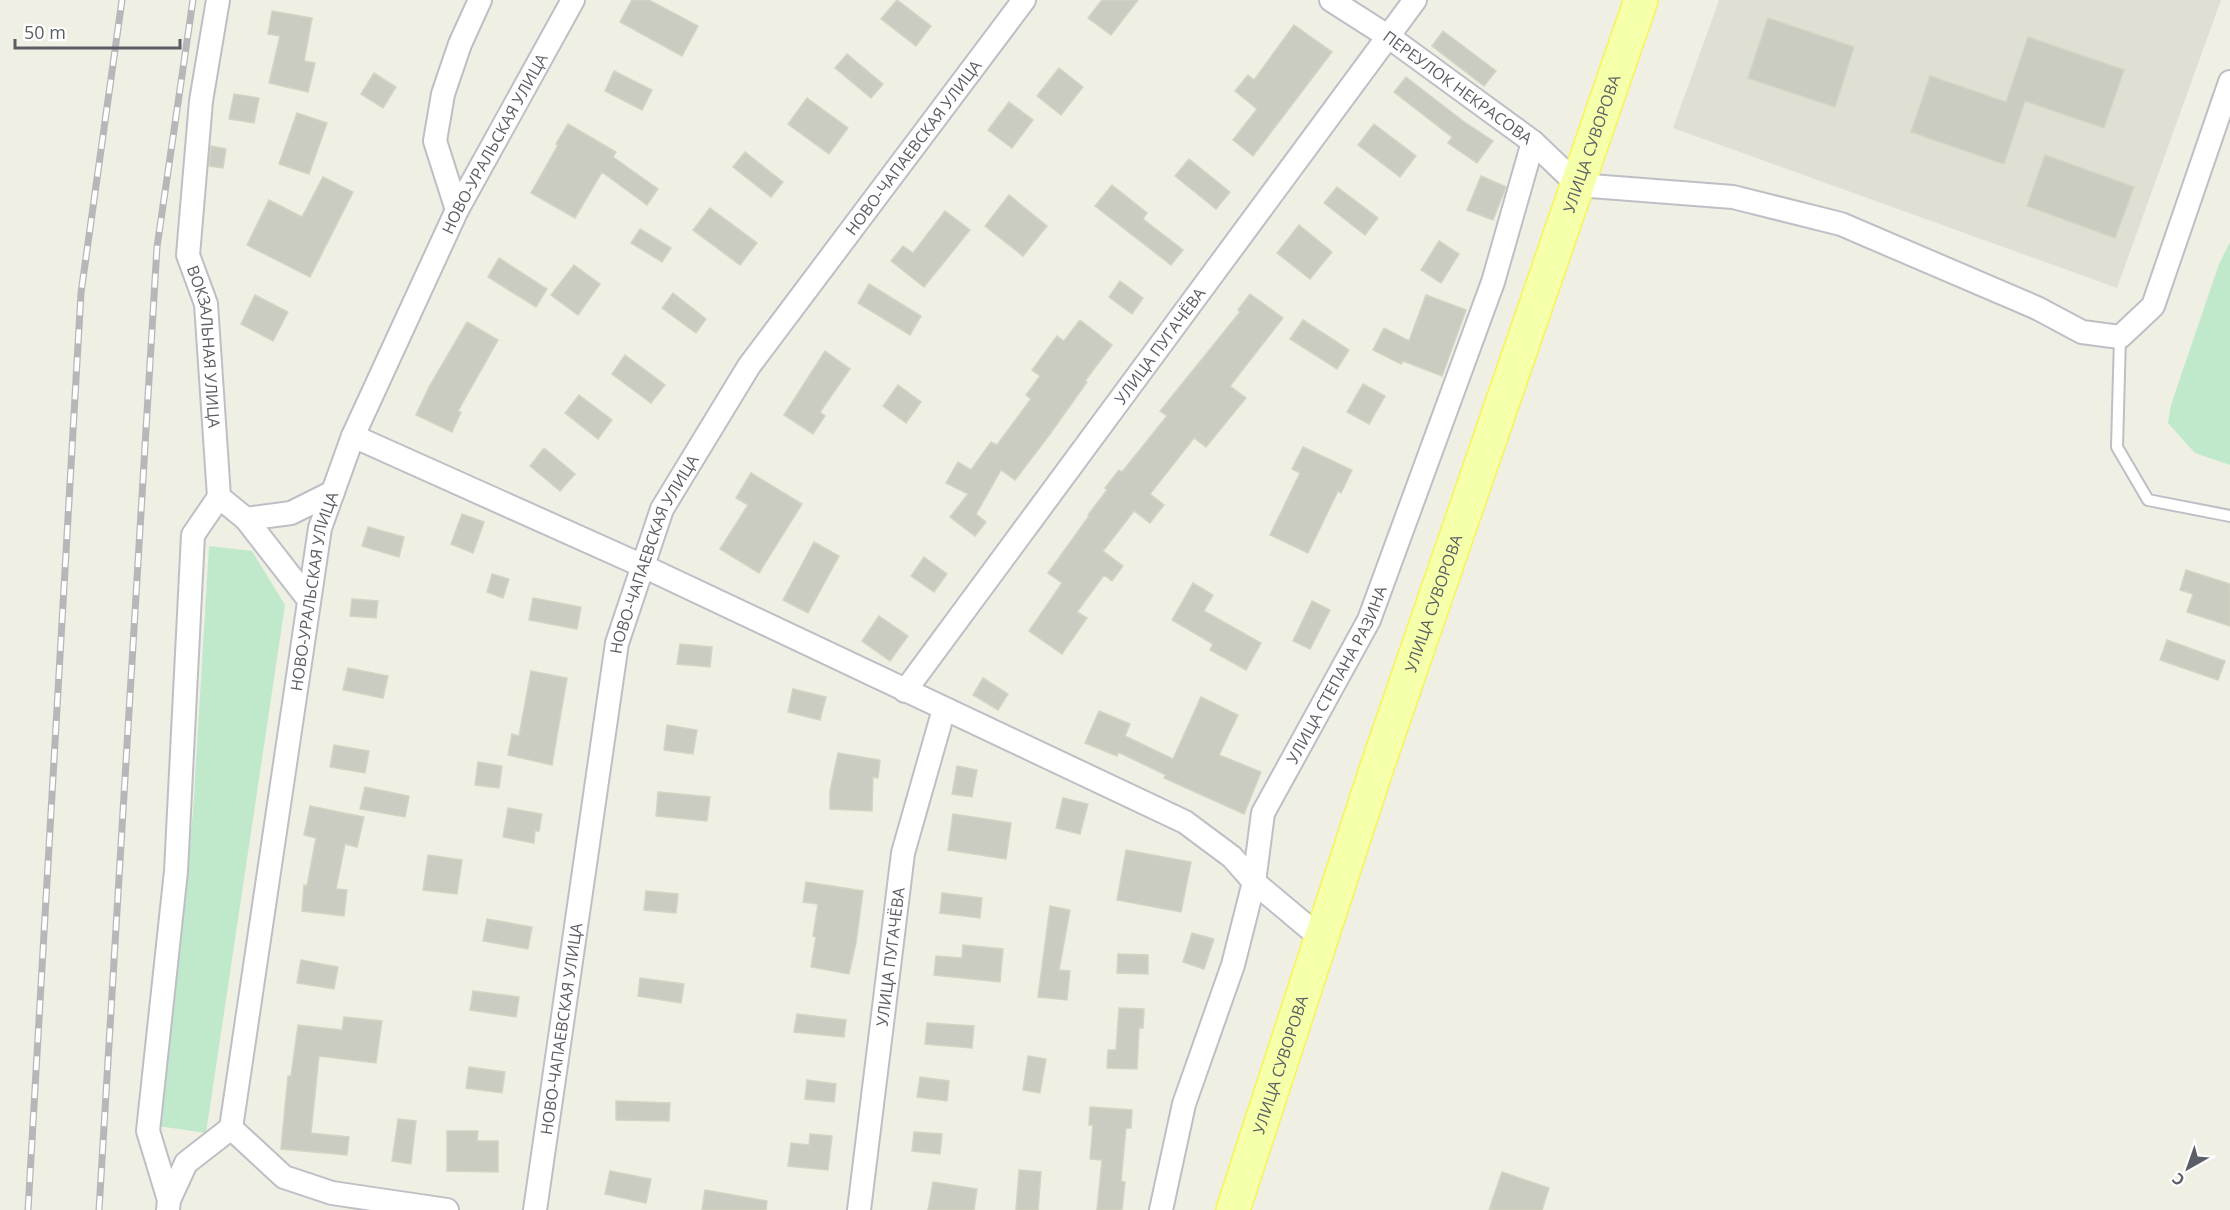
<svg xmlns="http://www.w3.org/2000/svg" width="2230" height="1210" viewBox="0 0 2230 1210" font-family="'Open Sans',sans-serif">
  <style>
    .education { fill: #dfe0d3 }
    .green { fill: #c0e8cb }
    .building { fill: #cacbc1; stroke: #d4d4c2; stroke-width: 1.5 }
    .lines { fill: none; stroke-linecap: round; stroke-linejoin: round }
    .service-casing { stroke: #bebfc6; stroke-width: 14 }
    .minor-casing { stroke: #bebfc6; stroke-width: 26 }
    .primary-casing { stroke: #f7f556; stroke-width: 36 }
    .service { stroke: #fff; stroke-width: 10 }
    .minor { stroke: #fff; stroke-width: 22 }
    .primary { stroke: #f6ffaa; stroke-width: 33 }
    .rail-casing { stroke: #b7b7b9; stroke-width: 7 }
    .rail { stroke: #fff; stroke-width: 4.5; stroke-dasharray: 14; stroke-linecap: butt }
    .labels { text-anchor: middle; stroke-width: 4.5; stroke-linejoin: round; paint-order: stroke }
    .street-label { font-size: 16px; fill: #5c5e66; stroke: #fff }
  </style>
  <rect width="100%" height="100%" fill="#efefe4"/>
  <path class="education" d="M1719,0h502l-104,288 -444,-160z"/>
  <path class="green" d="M2230,242v223l-35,-12 -27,-30 3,-18 48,-141z
    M209,546l43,5 33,54 -79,528 -48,-7 35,-314z"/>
  <path class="building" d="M632,0h17l49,26 -16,30 -62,-34z
    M897,0l34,26 -15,20 -35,-27z
    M1102,0h36l-27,35 -23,-17z
    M272,11l40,7 -8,43 11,2 -7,29 -39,-9 11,-47 -12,-2z
    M1768,18l86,29 -19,60 -87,-29z
    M1294,25l38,27 -79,104 -20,-16 24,-31 -22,-18 13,-16 6,5z
    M1443,31l53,40 -12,15 -52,-40z
    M2028,37l96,33 -20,58 -79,-27 -21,63 -93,-32 19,-56 76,26z
    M847,54l36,30 -12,14 -36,-30z
    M1059,68l24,19 -22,28 -24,-19z
    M614,71l38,19 -10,20 -37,-19z
    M374,73l22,14 -13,21 -22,-14z
    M1406,77l57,44 30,20 -16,22 -29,-20 4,-6 -58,-45z
    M234,94l25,4 -5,25 -25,-4z
    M807,98l41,30 -19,26 -41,-30z
    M1009,102l24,18 -21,28 -24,-18z
    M297,113l30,10 -18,51 -30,-10z
    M568,124l48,28 -3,5 45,32 -11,16 -45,-33 -27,46 -44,-25 27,-48 -2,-1z
    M1374,124l42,32 -16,21 -42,-32z
    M211,146l15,3 -3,19 -14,-2z
    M745,152l38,30 -12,15 -38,-30z
    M2045,155l89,32 -19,51 -88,-32z
    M1189,159l41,33 -14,17 -41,-33z
    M1481,176l25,11 -13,33 -26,-10z
    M323,177l30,15 -43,85 -63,-32 22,-45 33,17z
    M1112,185l35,28 -4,6 40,31 -12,15 -76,-59z
    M1337,187l41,31 -13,17 -41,-32z
    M1009,195l38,31 -24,30 -38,-30z
    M710,208l47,35 -17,22 -47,-35z
    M945,211l25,19 -46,57 -33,-26 12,-15 10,7z
    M1299,225l33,27 -22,27 -33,-26z
    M640,229l31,19 -9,14 -31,-19z
    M1439,241l20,13 -18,29 -20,-13z
    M499,258l48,31 -11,18 -48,-30z
    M574,265l26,19 -22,31 -27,-20z
    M1120,281l23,17 -11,16 -23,-17z
    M869,284l52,32 -11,19 -52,-32z
    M673,293l33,26 -10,14 -34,-25z
    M1250,294l33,24 -53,68 16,12 -40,49 -12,-9 -44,56 14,11 -14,18 -16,-12 -31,40 20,15 -11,15 -8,-6 -27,37 10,6 -25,36 -33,-23 33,-48 -14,-10 41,-57 -1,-1 19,-25 -2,-2 14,-18 3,2 45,-56 -7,-5 80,-99 -2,-2z
    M255,295l33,17 -15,29 -32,-17z
    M1426,295l40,15 -24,66 -39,-15 -2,3 -28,-14 11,-22 25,13z
    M1080,320l32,25 -27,36 2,1 -37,52 -35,46 -14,-10 -25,44 10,8 -11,14 -25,-19 18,-23 -22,-11 12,-21 13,8 20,-28 6,3 34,-46 -5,-4 14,-19 -8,-6 25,-34 7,5z
    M1303,320l46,30 -12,19 -47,-30z
    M467,322l31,18 -40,71 3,1 -9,20 -36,-17 13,-28z
    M825,351l25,18 -30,43 5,4 -12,18 -29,-19z
    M625,355l40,30 -14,18 -39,-29z
    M1363,384l22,12 -16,28 -22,-12z
    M898,385l23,17 -15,21 -23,-17z
    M579,395l33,25 -14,19 -33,-26z
    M1303,447l49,23 -11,23 -3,-2 -30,62 -38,-18 30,-62 -8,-4z
    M544,448l31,26 -15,17 -30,-25z
    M751,473l51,31 -43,69 -39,-24 28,-44 -12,-7z
    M462,514l22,8 -11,31 -22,-9z
    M368,527l36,10 -5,20 -37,-11z
    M814,542l25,14 -31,57 -25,-13z
    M924,557l23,17 -13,18 -23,-16z
    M2186,570l44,14v42l-43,-14 6,-18 -13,-4z
    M492,574l17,5 -6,19 -16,-6z
    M1193,583l20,12 -9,16 57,32 -15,27 -36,-20 3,-6 -41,-24z
    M533,598l48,9 -4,22 -48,-9z
    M352,599l26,2 -2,17 -26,-2z
    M1312,601l18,9 -20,39 -17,-8z
    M879,616l29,20 -18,25 -28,-20z
    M2167,640l58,21 -7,19 -58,-20z
    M680,644l32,3 -2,20 -33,-3z
    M348,668l40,8 -5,22 -40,-8z
    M531,671l36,7 -15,87 -44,-10 4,-21 7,2z
    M983,678l25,16 -10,16 -25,-15z
    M793,689l33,8 -6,23 -32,-8z
    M1201,697l37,18 -19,40 42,17 -17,42 -80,-36 2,-3 -48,-23 -1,4 -32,-13 14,-32 31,13 -5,12 48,23z
    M667,725l30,5 -4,24 -29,-4z
    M334,745l35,6 -4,22 -35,-6z
    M838,753l42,7 -2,18 -5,-1 -1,34 -42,-2v-18z
    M478,762l24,4 -3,22 -24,-3z
    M957,766l20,4 -5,27 -20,-3z
    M365,787l44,9 -4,21 -45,-8z
    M658,792l52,5 -3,24 -51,-5z
    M1063,798l25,6 -8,30 -24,-6z
    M310,806l54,11 -7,30 -12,-3 -9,45 11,1 -3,26 -42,-5 2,-26 3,1 9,-48 -12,-3z
    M508,808l34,6 -3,17h-4l-1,12 -31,-6z
    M953,814l58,9 -5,36 -58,-9z
    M1126,850l65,12 -10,50 -64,-12z
    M428,855l34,5 -5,34 -34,-4z
    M806,882l57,9 -7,52 -7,31 -38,-7 5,-30 -3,-1 5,-32 -15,-2z
    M646,891l32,3 -2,19 -32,-3z
    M942,893l40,5 -2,20 -40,-5z
    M1050,906l20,4 -11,60 11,1 -3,29 -29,-3z
    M487,919l45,8 -4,22 -45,-8z
    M1192,933l22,6 -10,30 -21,-7z
    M963,945l40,4 -3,33 -66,-7 2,-19 26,2z
    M1118,954l30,1v19l-31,-1z
    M301,960l37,7 -4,22 -37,-6z
    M640,978l44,6 -3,19 -43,-7z
    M473,991l46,6 -3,20 -46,-7z
    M1119,1008l25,1 -1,19h-4l-2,41 -30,-1 1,-18h8z
    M797,1014l49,6 -2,17 -50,-5z
    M344,1017l38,4 -6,42 -57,-7 -8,77 38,4 -2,18 -66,-6 7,-73h3l7,-51 44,5z
    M927,1023l47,3 -2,22 -47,-4z
    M1028,1056l18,3 -6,34 -17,-3z
    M469,1067l36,5 -3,21 -36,-5z
    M920,1077l29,4 -2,20 -30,-4z
    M807,1080l29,4 -2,18 -29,-3z
    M616,1101l54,2 -1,18 -53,-1z
    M1090,1107l42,3 -1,18h-5l-5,53 4,1 -3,28h-25l5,-50 -12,-1 3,-34h-4z
    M398,1119l18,2 -5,43 -19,-3z
    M447,1131h31l-1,10h21v31l-51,-1z
    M914,1132l28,2 -2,20 -28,-3z
    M810,1134l22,2 -4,34 -40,-4 3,-23 18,2z
    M1019,1170l22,2 -3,38h-22z
    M610,1171l41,8 -5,24 -41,-9z
    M1502,1172l47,16 -7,22h-53z
    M933,1182l44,7 -3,21h-46z
    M705,1190l62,11 -1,9h-64z"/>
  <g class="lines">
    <defs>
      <path id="service" d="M2120,337l-3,110 31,53 82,16"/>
      <g id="minor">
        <path id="s1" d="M218,0l-17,101 -13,154 18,49 13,193 27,22 45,-6 42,-21"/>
        <path id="s2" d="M1331,0l58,37 144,105 45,43 155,12 108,27 196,84 45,24 38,5 33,-31 77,-224"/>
        <path d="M457,210l-22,-69 8,-47 17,-50 20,-44"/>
        <path d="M353,436l290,130 542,256 47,35 22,25 68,57"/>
        <path d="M246,519l63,81"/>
        <path id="s3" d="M905,691l510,-691"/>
        <path d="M231,1128l53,49 48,16 115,17"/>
        <path d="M169,1200l-21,-69 28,-260 17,-336 26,-38"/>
        <path id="s4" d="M168,1210l1,-10 17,-37 45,-35 89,-600 33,-92 104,-226 116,-210"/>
        <path id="s5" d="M535,1210l82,-567 45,-134 87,-143 275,-366"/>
        <path id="s6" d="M859,1210l44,-357 41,-144"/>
        <path id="s7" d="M1161,1210l23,-106 49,-139 21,-83 9,-69 106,-193 124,-338 40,-140"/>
      </g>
      <g id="primary">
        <path id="s8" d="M1233,1210l144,-443 264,-767"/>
      </g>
    </defs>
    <use href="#service" class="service-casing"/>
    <use href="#minor" class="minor-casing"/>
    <use href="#primary" class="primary-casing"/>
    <use href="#service" class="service"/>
    <use href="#minor" class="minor"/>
    <use href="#primary" class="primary"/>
    <defs>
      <path id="rail" d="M28,1210l53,-917 41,-293
        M99,1210l58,-963 36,-247"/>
    </defs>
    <use href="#rail" class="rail-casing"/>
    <use href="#rail" class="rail"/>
  </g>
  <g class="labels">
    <g class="street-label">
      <text dy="6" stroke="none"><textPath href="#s2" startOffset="154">ПЕРЕУЛОК НЕКРАСОВА</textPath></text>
      <text dy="6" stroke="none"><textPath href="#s4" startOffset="1137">НОВО-УРАЛЬСКАЯ УЛИЦА</textPath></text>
      <text dy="6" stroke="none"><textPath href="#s8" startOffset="1125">УЛИЦА СУВОРОВА</textPath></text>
      <text dy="6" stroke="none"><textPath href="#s5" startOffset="1155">НОВО-ЧАПАЕВСКАЯ УЛИЦА</textPath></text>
      <text dy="6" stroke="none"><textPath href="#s3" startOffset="429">УЛИЦА ПУГАЧЁВА</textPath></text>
      <text dy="6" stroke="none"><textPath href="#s1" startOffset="351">ВОКЗАЛЬНАЯ УЛИЦА</textPath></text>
      <text dy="6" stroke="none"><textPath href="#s5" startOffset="669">НОВО-ЧАПАЕВСКАЯ УЛИЦА</textPath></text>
      <text dy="6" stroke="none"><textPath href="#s4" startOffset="651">НОВО-УРАЛЬСКАЯ УЛИЦА</textPath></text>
      <text dy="6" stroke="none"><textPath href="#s8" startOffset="639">УЛИЦА СУВОРОВА</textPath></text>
      <text dy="6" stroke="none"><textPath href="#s7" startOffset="568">УЛИЦА СТЕПАНА РАЗИНА</textPath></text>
      <text dy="6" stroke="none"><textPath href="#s6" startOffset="255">УЛИЦА ПУГАЧЁВА</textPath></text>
      <text dy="6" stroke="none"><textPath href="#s5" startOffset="183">НОВО-ЧАПАЕВСКАЯ УЛИЦА</textPath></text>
      <text dy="6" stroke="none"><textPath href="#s8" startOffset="153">УЛИЦА СУВОРОВА</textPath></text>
    </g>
  </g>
  <g transform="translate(2188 1168) rotate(220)" stroke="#ffffff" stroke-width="4.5" paint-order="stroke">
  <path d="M0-4.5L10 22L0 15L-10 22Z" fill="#5c5e66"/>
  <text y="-9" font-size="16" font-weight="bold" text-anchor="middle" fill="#5c5e66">С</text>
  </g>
  <path d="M15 39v9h165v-9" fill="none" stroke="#5c5e66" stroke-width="3"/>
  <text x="24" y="39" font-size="18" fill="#5c5e66" stroke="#ffffff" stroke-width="4.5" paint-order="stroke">50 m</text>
</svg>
